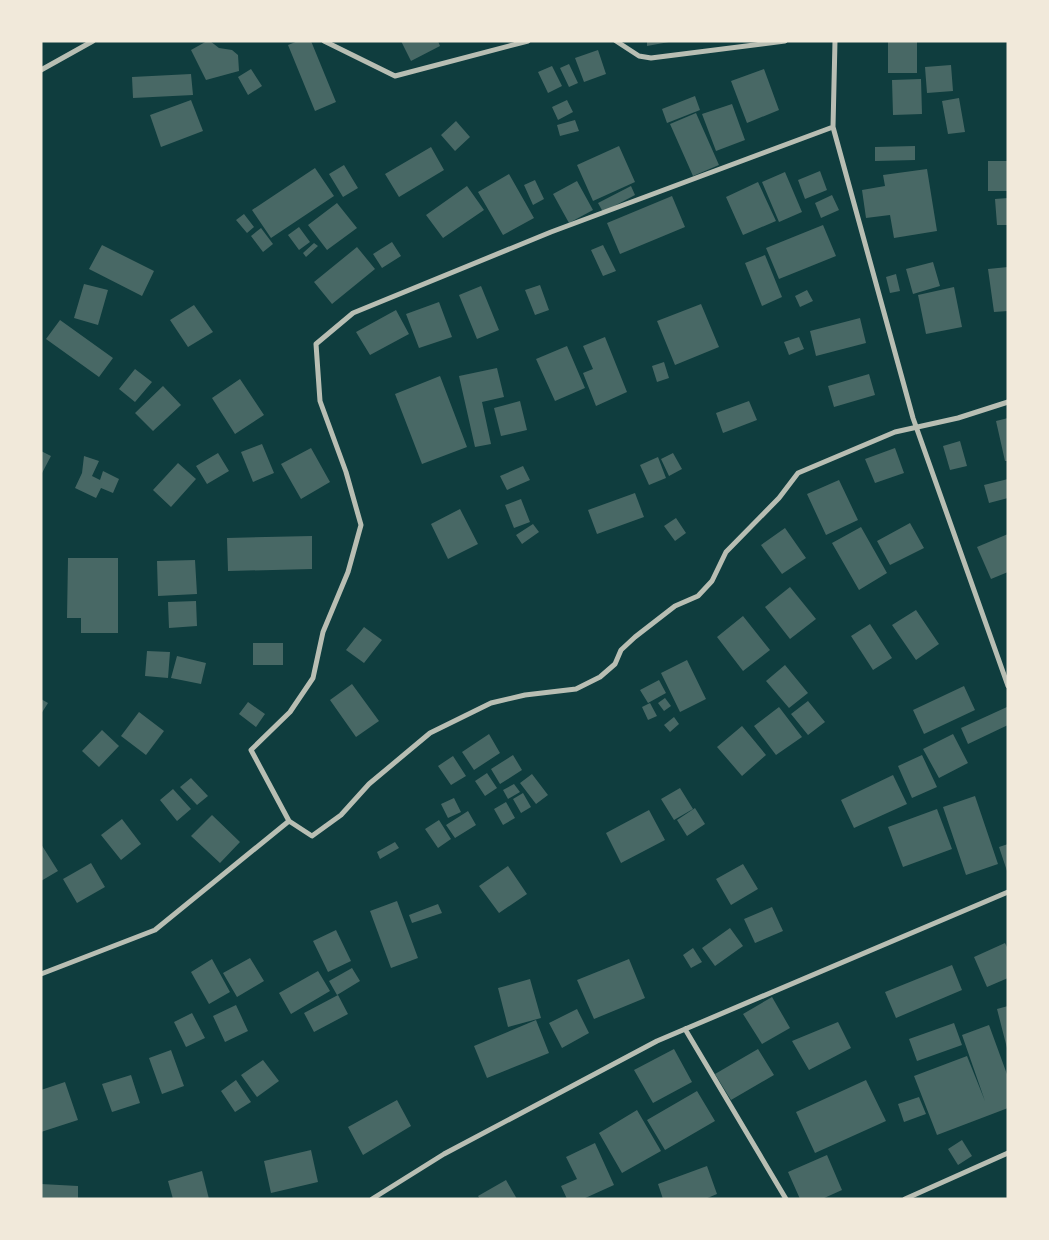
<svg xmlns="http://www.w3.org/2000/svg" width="1049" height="1240" viewBox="0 0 1049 1240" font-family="'Playfair Display',serif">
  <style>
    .building { fill: #486865 }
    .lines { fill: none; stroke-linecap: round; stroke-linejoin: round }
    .minor { stroke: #b8beb3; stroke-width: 5 }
  </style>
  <rect width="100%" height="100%" fill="#0f3d3e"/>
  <path class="building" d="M207,41h3l9,7 13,2 6,5 1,16 -33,9 -15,-30z
    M298,41h13l25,61 -21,9 -27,-66z
    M401,41h37l2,5 -29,15z
    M647,41h22v1l-22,4z
    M888,42h29v31h-29z
    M598,50l8,24 -22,8 -9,-24z
    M569,64l9,19 -9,4 -9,-19z
    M951,65l2,26 -26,2 -2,-26z
    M552,66l10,20 -14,7 -10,-21z
    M251,69l11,17 -14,9 -10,-18z
    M764,69l15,41 -32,13 -16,-42z
    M191,74l2,21 -60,3 -1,-21z
    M921,79l1,35 -29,1 -1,-35z
    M695,96l5,14 -33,13 -5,-14z
    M959,98l6,34 -17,2 -6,-33z
    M191,100l12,31 -42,16 -11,-32z
    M567,100l6,12 -15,8 -6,-13z
    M732,104l13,36 -29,11 -14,-37z
    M696,113l23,52 -26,11 -23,-52z
    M575,120l4,11 -19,5 -3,-11z
    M456,121l14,16 -15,14 -14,-16z
    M619,146l16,36 -42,19 -16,-36z
    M915,146v14l-40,1v-14z
    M431,147l13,23 -45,27 -14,-23z
    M988,161h20v30h-20z
    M344,165l14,23 -15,9 -14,-23z
    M315,168l19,28 -63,42 -19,-28z
    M927,169l10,62 -43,7 -4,-23 -24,3 -4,-28 23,-4 -2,-11z
    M820,171l7,19 -22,9 -7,-19z
    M785,172l17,40 -23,10 -17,-40z
    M509,174l25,44 -31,17 -25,-43z
    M535,180l9,19 -11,6 -9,-20z
    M577,181l16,29 -24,13 -16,-29z
    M758,182l18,39 -33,14 -17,-38z
    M467,186l17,24 -41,28 -17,-23z
    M631,186l4,9 -32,17 -5,-9z
    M832,195l7,15 -18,8 -6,-15z
    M672,196l13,31 -65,27 -13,-31z
    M1008,198v27h-11l-2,-26z
    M337,203l20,25 -30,22 -19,-25z
    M244,214l10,13 -7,6 -11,-13z
    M823,225l13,31 -57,23 -13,-31z
    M299,227l11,15 -11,8 -11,-15z
    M261,228l12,16 -10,8 -12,-16z
    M392,242l9,14 -19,12 -9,-14z
    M314,243l4,3 -12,11 -3,-4z
    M102,245l52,26 -12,25 -53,-27z
    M603,245l13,26 -13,5 -12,-26z
    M357,247l18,22 -43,35 -18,-22z
    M765,255l17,42 -20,9 -17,-43z
    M933,262l7,24 -27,8 -7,-25z
    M1008,267v44l-14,1 -6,-43z
    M896,274l4,17 -10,2 -4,-16z
    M84,284l24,6 -10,35 -24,-7z
    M540,285l9,25 -14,5 -10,-25z
    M481,286l18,44 -22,9 -18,-44z
    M954,287l8,40 -36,7 -8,-39z
    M807,290l6,11 -13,6 -5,-11z
    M439,302l13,35 -33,11 -13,-34z
    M701,304l18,43 -44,18 -18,-44z
    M194,305l19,27 -25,15 -18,-27z
    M396,310l13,24 -39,21 -14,-23z
    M860,318l6,25 -50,13 -6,-25z
    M60,320l53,38 -14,19 -53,-38z
    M605,337l22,55 -31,14 -13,-33 10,-4 -10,-23z
    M799,337l5,12 -15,6 -5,-13z
    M567,346l18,42 -30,13 -19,-42z
    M664,362l5,16 -12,4 -5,-16z
    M497,368l7,29 -22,5 9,42 -16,3 -16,-71z
    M135,369l17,13 -17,20 -16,-13z
    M869,374l6,21 -41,12 -6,-21z
    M440,376l27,71 -45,17 -27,-70z
    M240,379l24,36 -29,19 -23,-36z
    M163,386l18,19 -28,26 -18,-18z
    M520,401l7,29 -26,6 -7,-28z
    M749,401l8,19 -34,13 -7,-20z
    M1008,418v43h-3l-9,-40z
    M960,441l7,25 -17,4 -7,-24z
    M262,444l12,29 -21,9 -12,-30z
    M311,448l19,34 -29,17 -20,-35z
    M895,448l9,25 -29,10 -10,-24z
    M41,451l10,5 -10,19z
    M218,453l11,18 -22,13 -11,-18z
    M673,453l9,16 -13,7 -8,-17z
    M84,456l15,5 -7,15 8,4 3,-9 16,8 -6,14 -12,-5 -5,10 -21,-10 7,-15z
    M658,457l8,21 -17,7 -9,-20z
    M178,463l18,16 -25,28 -18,-17z
    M523,466l7,14 -23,10 -7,-14z
    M1008,479v19l-19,5 -5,-18z
    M839,480l19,40 -32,15 -19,-41z
    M635,493l9,24 -47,17 -9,-24z
    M521,499l9,23 -16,6 -9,-23z
    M460,509l18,35 -30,15 -17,-35z
    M676,518l10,15 -11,8 -11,-15z
    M910,523l14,25 -34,17 -13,-24z
    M533,524l6,8 -17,12 -6,-9z
    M861,527l26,46 -28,17 -27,-47z
    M785,528l21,30 -24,16 -21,-29z
    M1008,534v38l-17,7 -14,-32z
    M312,536v33l-84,2 -1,-33z
    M68,558h50v75h-37v-15h-14z
    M195,560l2,34 -39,2 -1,-35z
    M790,587l26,32 -26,20 -25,-32z
    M196,601l1,25 -28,2 -1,-26z
    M916,610l23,34 -23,16 -24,-35z
    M743,616l27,34 -27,21 -26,-34z
    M870,624l22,34 -19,12 -22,-34z
    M364,627l18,13 -18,23 -18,-13z
    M253,643h30v22h-30z
    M147,651l23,1 -2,26 -23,-2z
    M177,656l29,7 -5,21 -30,-6z
    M687,660l19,39 -26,13 -19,-39z
    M785,665l23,28 -19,15 -23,-27z
    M659,680l7,13 -18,10 -8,-13z
    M352,684l27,37 -23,16 -26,-37z
    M964,686l11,24 -51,24 -11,-24z
    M665,698l6,8 -7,5 -6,-8z
    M41,699l7,4 -7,11z
    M808,701l17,21 -17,13 -17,-21z
    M248,702l17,12 -9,13 -17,-13z
    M650,703l7,13 -9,4 -6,-13z
    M779,707l23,30 -26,18 -22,-29z
    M1007,707l1,18 -40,19 -7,-16z
    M139,712l25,19 -18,24 -25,-19z
    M674,717l5,7 -9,8 -6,-7z
    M742,726l24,29 -24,21 -25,-29z
    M102,730l17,16 -20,21 -17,-16z
    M489,734l11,19 -26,17 -12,-18z
    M953,734l15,29 -29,15 -16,-29z
    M513,755l9,15 -22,14 -9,-15z
    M922,755l15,32 -25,11 -14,-32z
    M453,756l13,20 -15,9 -13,-19z
    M487,773l10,15 -12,8 -10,-15z
    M532,774l16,21 -12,9 -16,-21z
    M893,775l14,29 -53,24 -13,-28z
    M191,778l17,18 -11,9 -17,-18z
    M514,784l6,8 -12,7 -5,-9z
    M680,788l13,21 -19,11 -13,-21z
    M173,789l18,20 -14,12 -17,-21z
    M523,793l8,14 -10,6 -8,-14z
    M975,796l23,68 -32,11 -23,-68z
    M454,798l7,14 -13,6 -7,-14z
    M506,802l9,16 -12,7 -9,-16z
    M695,808l10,16 -18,12 -10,-16z
    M937,809l15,40 -49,18 -15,-40z
    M649,810l16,30 -44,23 -15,-30z
    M468,811l8,14 -21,13 -9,-13z
    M212,815l28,27 -20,21 -29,-27z
    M122,819l19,25 -20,16 -20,-25z
    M439,820l12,19 -13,9 -13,-19z
    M395,842l4,6 -19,11 -3,-7z
    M41,844l17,27 -17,10z
    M1008,844v27h-1l-8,-24z
    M91,863l14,24 -28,16 -14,-24z
    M743,864l15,25 -27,16 -15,-26z
    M508,866l19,28 -28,19 -20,-27z
    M397,901l21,57 -27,10 -21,-57z
    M438,904l4,9 -30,10 -3,-8z
    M772,907l11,24 -28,12 -11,-24z
    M730,928l13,18 -28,20 -13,-18z
    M336,930l15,31 -23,11 -15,-31z
    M1005,943l3,6v29l-21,9 -13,-30z
    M693,948l9,14 -11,6 -8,-13z
    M250,958l14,23 -27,16 -14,-24z
    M212,959l18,33 -21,12 -18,-32z
    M629,959l16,39 -51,21 -17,-39z
    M952,965l10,25 -66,28 -11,-26z
    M352,968l8,13 -23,14 -8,-14z
    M318,971l12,20 -39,23 -12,-21z
    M530,979l11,39 -33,9 -10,-39z
    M338,995l10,19 -34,18 -10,-19z
    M772,997l18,31 -28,16 -19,-30z
    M236,1005l12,26 -23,11 -12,-26z
    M1008,1006v42h-1l-10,-39z
    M577,1009l12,24 -27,15 -13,-25z
    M192,1013l13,25 -19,9 -12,-25z
    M536,1020l13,33 -62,25 -13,-32z
    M838,1022l13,26 -42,22 -17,-29z
    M954,1023l8,22 -45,16 -8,-22z
    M989,1025l19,52v31l-71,27 -23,-59 53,-20 18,45 -23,-66z
    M674,1049l18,33 -39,21 -19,-33z
    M758,1049l16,26 -43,25 -16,-26z
    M171,1050l13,36 -22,8 -13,-36z
    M263,1060l16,21 -22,16 -16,-22z
    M131,1075l9,28 -28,9 -10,-28z
    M236,1080l15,22 -16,10 -14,-21z
    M866,1080l20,41 -71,32 -19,-41z
    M65,1082l13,38 -37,12v-42z
    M697,1091l18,30 -50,29 -18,-30z
    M919,1097l7,17 -22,8 -6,-18z
    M397,1100l14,26 -48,29 -15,-28z
    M637,1110l24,41 -39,22 -23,-40z
    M962,1140l10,16 -14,9 -10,-16z
    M595,1143l19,42 -31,14h-16l-6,-13 16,-7 -11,-22z
    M311,1150l7,32 -47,11 -7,-32z
    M827,1155l15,35 -20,9h-22l-12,-27z
    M707,1166l10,28 -12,5h-42l-5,-15z
    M202,1171l7,28h-36l-5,-18z
    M506,1180l11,19h-37l-2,-3z
    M41,1184l37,2v13h-37z"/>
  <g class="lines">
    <path class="minor" d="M324,41l71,35 133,-35
      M616,41l23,15 12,2 134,-17
      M835,41l-2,86 80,291 95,268
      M41,70l52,-29
      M289,821l-38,-71 39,-38 23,-34 10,-46 25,-60 13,-47 -15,-53 -26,-71 -4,-57 37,-31 198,-81 282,-105
      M41,974l114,-44 134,-109 23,15 29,-21 28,-31 61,-51 61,-30 34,-8 51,-6 24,-12 15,-13 6,-14 14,-13 40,-31 23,-10 14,-15 14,-29 53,-54 19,-25 97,-41 63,-14 50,-16
      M685,1029l101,170
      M372,1199l72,-45 213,-113 351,-149
      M905,1199l103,-46"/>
  </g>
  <rect width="1049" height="1240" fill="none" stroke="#f1e9da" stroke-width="85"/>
</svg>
